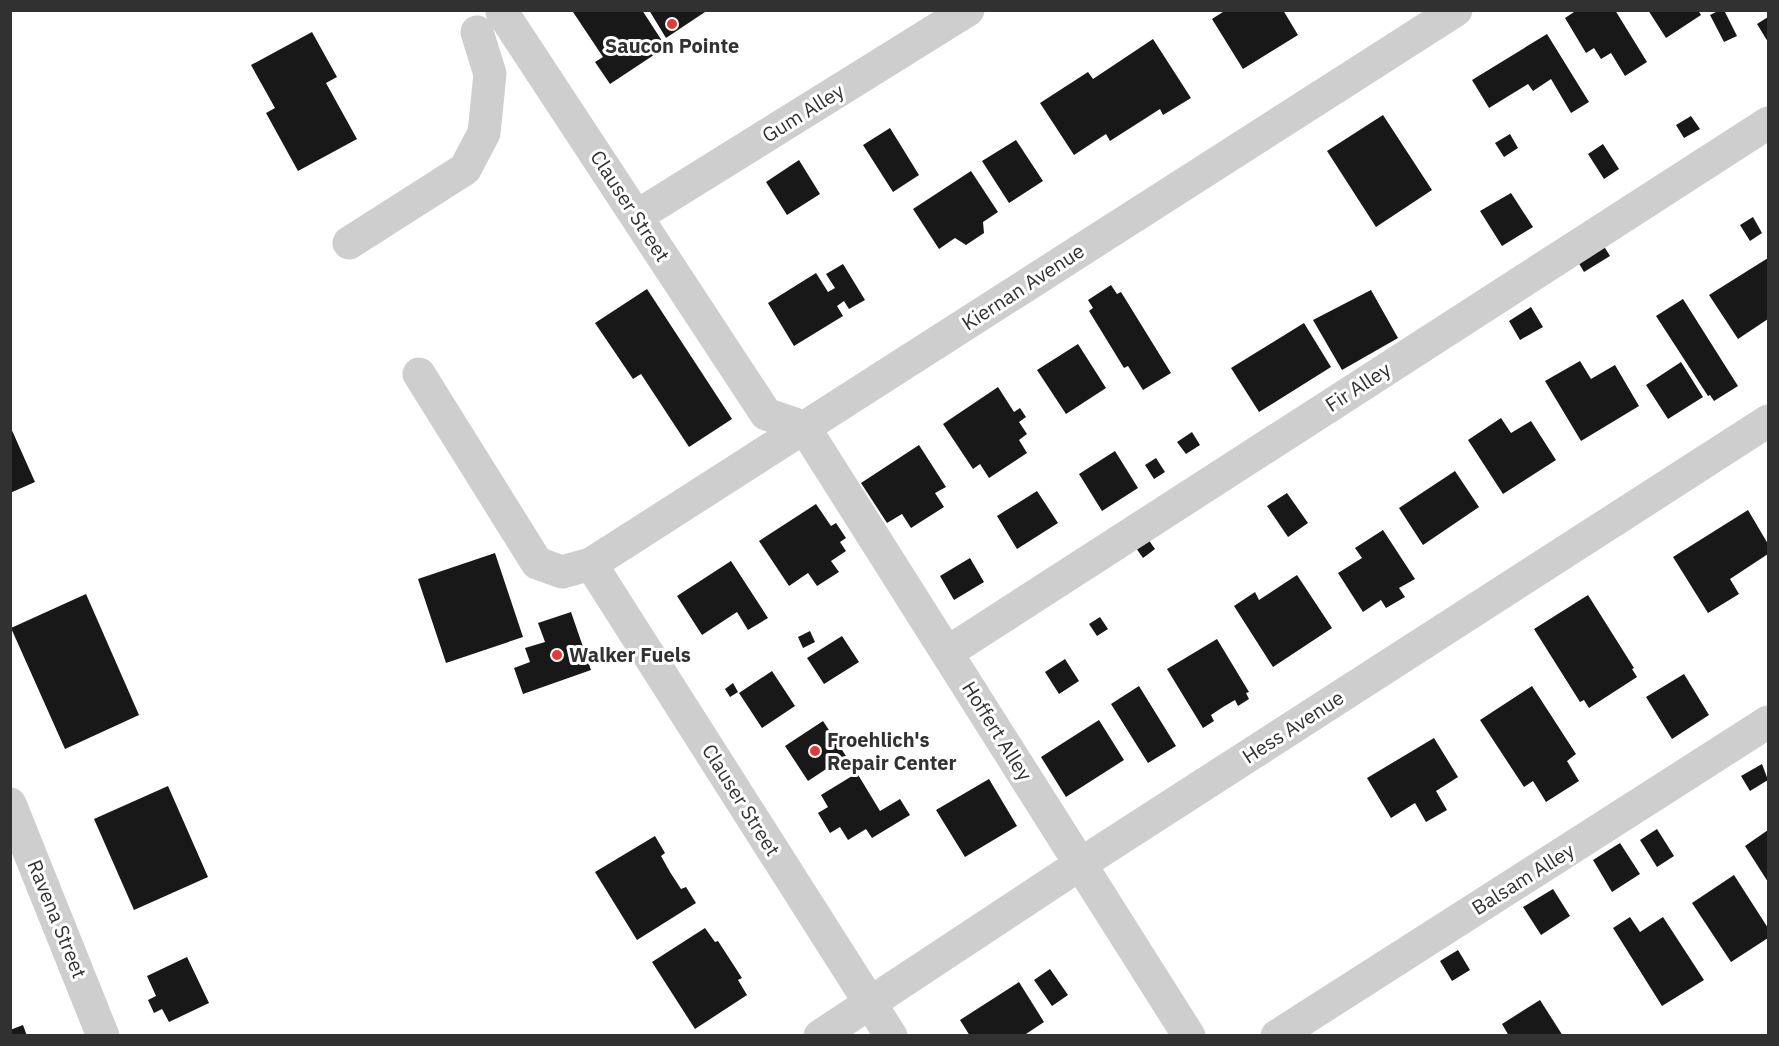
<svg xmlns="http://www.w3.org/2000/svg" width="1779" height="1046" viewBox="0 0 1779 1046" font-family="'IBM Plex Sans',sans-serif">
  <style>
    .building { fill: #181818 }
    .lines { fill: none; stroke-linecap: round; stroke-linejoin: round }
    .minor { stroke: #cecece; stroke-width: 33 }
    .poi-dot { fill: #e23a38; stroke: #fff; stroke-width: 2 }
    .labels { text-anchor: middle; stroke-width: 6; stroke-linejoin: round; paint-order: stroke }
    .poi-label { font-size: 20px; font-weight: bold; fill: #313131; stroke: #fff; text-anchor: start }
    .street-label { font-size: 20px; fill: #313131; stroke: #fff }
  </style>
  <rect width="100%" height="100%" fill="#fff"/>
  <path class="building" d="M576,10h66l24,37 -56,37 -15,-22 8,-5 -30,-45z
    M649,10h59l-42,28z
    M1226,10h57l15,25 -55,34 -31,-50z
    M1577,10h38l32,52 -22,14 -14,-23 -10,6 -7,-11 -8,5 -21,-35z
    M1648,10h50l3,5 -35,23z
    M1720,10h4l13,26 -13,6 -14,-27z
    M1768,17v25l-11,-18z
    M312,32l25,45 -11,6 31,56 -59,32 -32,-58 9,-5 -24,-43z
    M1547,34l42,68 -18,11 -20,-34 -18,12 -5,-7 -39,24 -17,-28z
    M1153,39l38,59 -28,17 -3,-6 -50,32 -4,-7 -32,21 -34,-52 48,-31 5,7z
    M1383,115l49,75 -56,37 -49,-76z
    M1691,116l9,13 -16,9 -8,-13z
    M890,128l29,47 -26,17 -30,-47z
    M1510,134l8,14 -14,9 -9,-14z
    M1016,140l27,41 -34,22 -27,-42z
    M1603,144l16,25 -15,10 -16,-25z
    M799,160l21,34 -33,21 -21,-33z
    M971,171l27,41 -15,10 1,11 -18,12 -11,-7 -16,11 -26,-40z
    M1511,193l22,34 -31,19 -22,-35z
    M1753,217l9,16 -12,8 -10,-16z
    M1600,240l10,16 -26,16 -10,-17z
    M1768,258v61l-30,20 -29,-44z
    M843,264l22,36 -16,9 -5,-8 -7,5 6,10 -49,30 -26,-43 48,-30 12,19 7,-4 -9,-14z
    M1111,285l6,9 4,-2 50,81 -28,17 -15,-24 -4,2 -35,-57 4,-3 -5,-8z
    M647,289l85,130 -43,28 -48,-73 -8,5 -38,-56z
    M1371,290l27,48 -56,32 -29,-50z
    M1683,299l55,87 -24,15 -4,-6 -2,1 -52,-80z
    M1531,307l12,20 -23,13 -11,-19z
    M1304,323l27,44 -72,45 -28,-44z
    M1078,344l28,44 -40,26 -29,-44z
    M1580,361l11,18 24,-14 24,41 -58,35 -36,-60z
    M1681,362l22,35 -35,22 -22,-34z
    M998,387l16,25 6,-4 6,9 -7,5 8,12 -8,6 8,13 -38,25 -9,-14 -7,5 -30,-45z
    M1501,418l10,15 20,-12 25,39 -53,34 -35,-54z
    M10,426l25,56 -25,11z
    M1192,432l8,13 -14,9 -9,-12z
    M919,445l27,42 -11,6 9,14 -33,21 -9,-14 -15,9 -26,-40z
    M1115,451l23,37 -36,23 -23,-37z
    M1156,458l9,14 -11,7 -9,-14z
    M1455,471l24,36 -56,38 -24,-37z
    M1037,491l21,32 -41,26 -20,-33z
    M1287,493l21,30 -20,14 -21,-31z
    M816,504l15,22 5,-3 10,15 -6,4 6,9 -15,10 8,11 -22,14 -9,-13 -19,13 -30,-45z
    M1748,510l20,34v10l-38,25 9,15 -31,19 -35,-56z
    M1383,530l32,49 -16,9 6,9 -19,11 -5,-8 -18,12 -25,-39 24,-15 -7,-10z
    M1148,539l7,10 -12,9 -7,-10z
    M495,553l28,84 -77,26 -28,-84z
    M970,558l14,24 -30,18 -14,-24z
    M731,561l37,57 -20,12 -11,-18 -35,23 -25,-39z
    M1297,575l35,53 -59,39 -39,-61 21,-14 4,8z
    M86,594l53,121 -74,34 -54,-121z
    M1588,595l46,73 -2,1 5,8 -48,31 -5,-8 -4,2 -46,-73z
    M571,612l20,58 -68,24 -9,-26 16,-6 -5,-14 20,-6 -7,-19z
    M1100,617l8,12 -11,7 -8,-12z
    M810,631l5,11 -12,6 -5,-11z
    M842,636l17,26 -35,22 -17,-26z
    M1217,639l32,53 -3,1 3,6 -11,7 -3,-6 -12,7 -12,8 3,6 -11,7 -36,-59z
    M1065,659l14,22 -20,13 -14,-22z
    M772,671l23,35 -33,22 -23,-35z
    M1684,674l25,41 -37,24 -26,-42z
    M733,683l5,9 -8,5 -5,-8z
    M1139,686l37,60 -28,17 -37,-59z
    M1532,686l44,68 -9,7 12,20 -33,21 -13,-21 -9,6 -44,-67z
    M1099,720l25,40 -58,37 -25,-40z
    M823,721l23,35 -38,25 -23,-35z
    M1434,738l24,39 -22,14 11,19 -21,12 -11,-19 -24,15 -24,-40z
    M1762,764l6,16 -18,11 -9,-15z
    M857,773l23,38 20,-12 10,16 -38,23 -6,-9 -18,11 -8,-13 -10,6 -12,-20 10,-6 -7,-12z
    M989,779l28,47 -52,31 -29,-47z
    M168,786l40,91 -74,33 -40,-91z
    M1657,829l17,27 -17,11 -17,-27z
    M1768,830v52l-23,-36z
    M655,836l10,17 -4,3 9,16 11,17 5,-2 10,16 -59,37 -42,-68z
    M1620,843l20,31 -28,18 -19,-32z
    M1734,875l34,53v10l-37,24 -39,-59z
    M1553,889l17,27 -29,19 -18,-28z
    M1630,917l10,15 23,-15 41,63 -42,26 -49,-78z
    M705,928l10,14 3,-1 24,37 -4,2 9,15 -52,34 -43,-67z
    M1458,950l12,20 -18,11 -12,-20z
    M187,957l22,46 -40,19 -7,-13 -8,4 -6,-13 8,-4 -9,-20z
    M1050,969l18,26 -16,11 -18,-26z
    M1019,982l25,40 -21,14h-53l-10,-16z
    M1540,1000l23,36h-54l-7,-12z
    M23,1025l4,11h-17v-6z"/>
  <g class="lines">
    <path class="minor" d="M502,12l264,402 38,13 385,609
      M637,216l331,-206
      M349,243l116,-74 19,-36 6,-59 -13,-42
      M419,374l118,189 25,9 29,-8 865,-554
      M591,564l300,472
      M948,652l820,-529
      M10,804l93,232
      M820,1036l259,-171 689,-444
      M1277,1036l491,-314"/>
  </g>
  <g class="poi-dot">
    <circle cx="672" cy="24" r="6"/>
    <circle cx="557" cy="655" r="6"/>
    <circle cx="815" cy="751" r="6"/>
  </g>
  <g class="labels">
    <g class="poi-label">
      <text x="672" y="53" text-anchor="middle">Saucon Pointe</text>
      <text x="569" y="662">Walker Fuels</text>
      <text x="827" y="747">Froehlich's<tspan x="827" dy="23">Repair Center</tspan></text>
    </g>
    <g class="street-label">
      <text transform="translate(803 113) rotate(-32)" y="7">Gum Alley</text>
      <text transform="translate(630 206) rotate(57)" y="7">Clauser Street</text>
      <text transform="translate(1023 287) rotate(-33)" y="7">Kiernan Avenue</text>
      <text transform="translate(1358 387) rotate(-33)" y="7">Fir Alley</text>
      <text transform="translate(1293 727) rotate(-33)" y="7">Hess Avenue</text>
      <text transform="translate(997 731) rotate(58)" y="7">Hoffert Alley</text>
      <text transform="translate(741 800) rotate(58)" y="7">Clauser Street</text>
      <text transform="translate(1523 879) rotate(-32)" y="7">Balsam Alley</text>
      <text transform="translate(57 919) rotate(68)" y="7">Ravena Street</text>
    </g>
  </g>
  <rect width="1779" height="1046" fill="none" stroke="#313131" stroke-width="24"/>
</svg>
